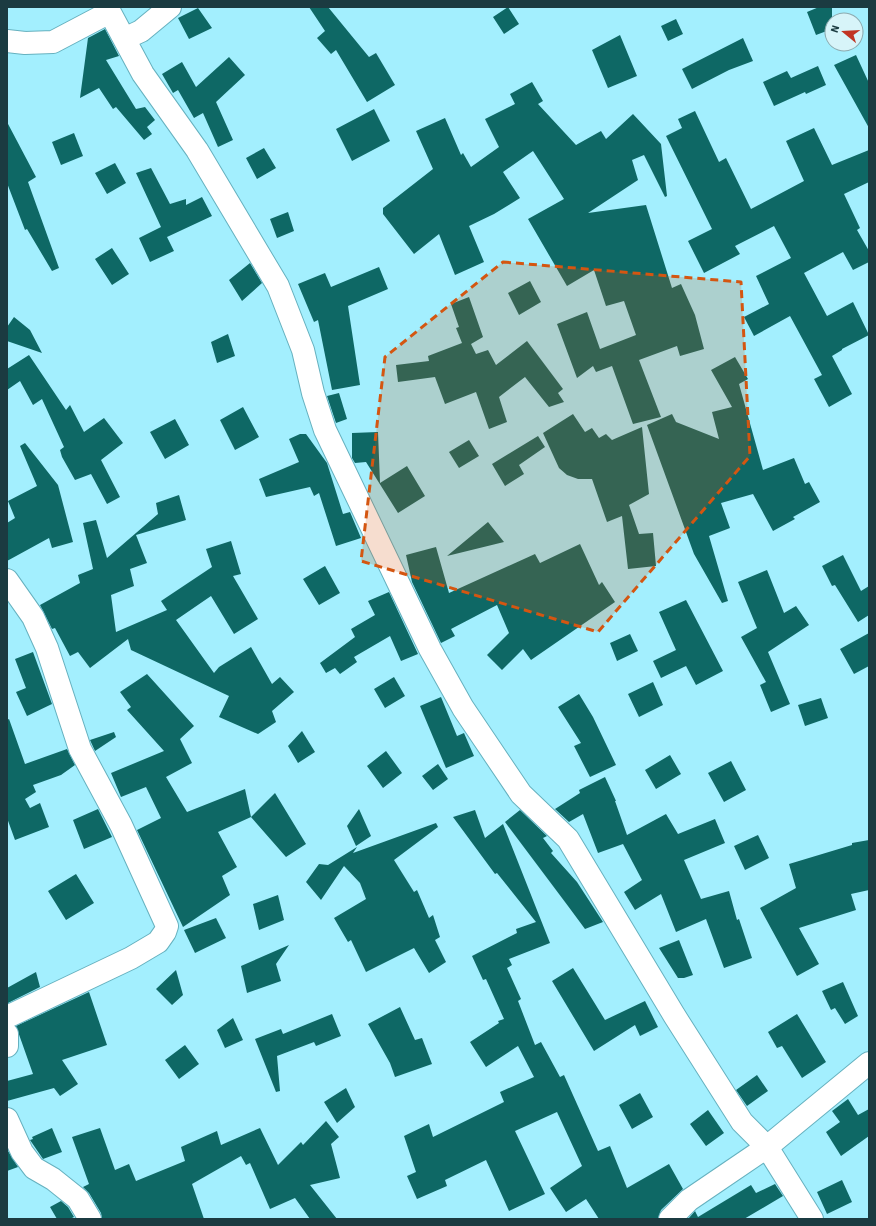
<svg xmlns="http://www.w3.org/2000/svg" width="876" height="1226" viewBox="0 0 876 1226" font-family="'Source Sans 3',sans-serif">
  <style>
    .building { fill: #0e6865 }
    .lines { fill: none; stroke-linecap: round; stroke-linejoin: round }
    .minor-casing { stroke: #66b1bf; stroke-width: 24 }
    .minor { stroke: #fff; stroke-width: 22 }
    .marked { fill: #d45611; fill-opacity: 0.2; stroke: #d45611; stroke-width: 3; stroke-dasharray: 8 5; stroke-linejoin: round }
  </style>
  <rect width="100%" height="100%" fill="#a3effe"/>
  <path class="building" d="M309,7h19l41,50 7,-4 19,32 -28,17 -31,-52 -5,4 -14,-16 8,-7z
    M508,7l11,17 -15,10 -11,-17z
    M819,7h13v22l-16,6 -9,-23z
    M198,8l14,20 -23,11 -11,-21z
    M676,19l7,15 -15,7 -7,-15z
    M105,29l14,27 -13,4 30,49 9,-2 10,13 -8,7 5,7 -8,6 -28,-33 -3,2 -14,-21 -19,10 8,-60z
    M620,35l17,41 -29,12 -16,-38z
    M743,38l10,23 -24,9 -37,19 -10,-20z
    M856,55l13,28v45l-35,-63z
    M229,57l16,18 -29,27 17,38 -15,7 -15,-34 -9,5 -16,-28 -5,3 -11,-19 20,-12 14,25z
    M818,66l8,19 -20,9 -1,-2 -31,14 -11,-24 24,-11 4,7z
    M532,82l11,19 -5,3 38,41 25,-14 5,8 27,-25 28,30 6,52 -2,1 -21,-42 -12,5 6,20 -50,33 58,-8 26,83 9,-4 14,31 9,34 -24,7 -3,-10 -38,14 22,57 -28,7 -21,-58 -16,6 -3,-6 -16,12 -20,-54 30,-12 13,37 36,-14 -12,-34 -18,5 -12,-36 -27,16 -39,-67 36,-20 -31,-48 -30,21 17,26 -26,16 -25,12 15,36 -29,13 -16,-41 -25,20 -31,-40v-6l50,-39 -17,-38 29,-13 16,37 2,-2 8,14 28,-20 -14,-28 30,-15 -5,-10z
    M374,109l16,32 -38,20 -16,-32z
    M695,111l24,51 7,-4 25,51 53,-28 -18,-40 28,-13 18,37 37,-15v32l-25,12 16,34 -3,2 12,21v11l-16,8 -10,-18 -39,21 23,43 26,-14 16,33 -27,14v1l-10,6 20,38 -23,13 -15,-28 8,-4 -32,-59 -36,20 -10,-19 25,-13 -13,-28 35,-18 -17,-32 -39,20 5,8 -36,19 -16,-32 24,-12 -46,-93 16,-8 -4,-9z
    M7,122l29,55 -8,5 31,86 -7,3 -25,-42 -2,1 -18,-47z
    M74,133l9,23 -22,9 -9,-23z
    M264,148l12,20 -19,11 -11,-21z
    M115,163l11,20 -19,11 -12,-21z
    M151,168l19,36 16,-5v6l16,-8 10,19 -45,21 7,14 -24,11 -11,-24 22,-11 -25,-54z
    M288,212l6,19 -17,7 -7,-19z
    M112,248l17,26 -17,11 -17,-26z
    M250,263l12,20 -20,18 -13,-21z
    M379,267l9,22 -40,17 12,79 -28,5 -14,-70 -4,2 -16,-38 27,-11 6,14z
    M530,281l11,21 -22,13 -11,-22z
    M469,297l14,40 -12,7 5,10 12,-4 8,15 31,-24 36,48 -5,4 6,9 -15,5 -24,-30 -26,20 8,25 -18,7 -13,-37 -31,12 -10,-27 -37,5 -2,-17 33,-4 -1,-5 34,-13 -6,-15 3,-1 -8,-23z
    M14,317l16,13 12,23 -35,-12v-14z
    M228,334l7,22 -18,7 -6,-21z
    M29,355l37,55 4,-5 14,27 20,-14 19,25 -22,17 19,37 -13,7 -16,-30 -16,6 -13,-23 -2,-7 4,-3 -22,-48 -9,6 -13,-24 -13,9v-21z
    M735,357l13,22 -9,5 24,86 31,-12 11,26 4,-2 11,20 -27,15 2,2 -22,12 -20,-37 -32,9 9,25 -21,8 19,65 -6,2 -28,-49 -47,-129 25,-11 4,8 43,17 -7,-27 20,-5 -21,-37z
    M339,393l8,26 -11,4 -9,-27z
    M243,407l16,30 -24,13 -15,-30z
    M573,414l12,18 7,-4 7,10 7,-4 6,6 30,-13 7,67 -20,11 10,29 14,-1 3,33 -28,3 -6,-53 -15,6 -15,-43h-14l-11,-4 -8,-7 -16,-35z
    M175,419l14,26 -24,14 -15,-27z
    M378,432l2,51 27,-17 18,30 -27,17 -32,-51 -11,1 -3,-5v-25z
    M300,434h6l21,29 16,51 7,-2 11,26 -25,8 -17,-53 -5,3 -4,-9 -44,10 -7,-18 40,-17 -10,-23z
    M538,436l7,11 -26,18 5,9 -19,12 -13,-22z
    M469,440l10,16 -20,12 -10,-16z
    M25,443l33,42 15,57 -21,6 -3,-10 -42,23v-38l8,-5 -7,-17 29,-15 -17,-40z
    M179,495l7,25 -50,15 11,28 -17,6 4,17 -23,9 5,37 51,-22 -6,-9 51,-34 -6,-18 25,-8 10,33 -8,2 25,43 -24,15 -23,-38 -35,24 38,53 5,-6 32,-20 21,37 8,-7 14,15 -22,19 4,11 -18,12 -39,-17 10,-21 -98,-46 -3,-11 -38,29 -12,-16 -8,4 -15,-28 -3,1 -12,-24 40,-22 -2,-8 15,-6 -10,-46 13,-3 11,38 51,-44 -2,-11z
    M488,522l16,20 -57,14z
    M580,544l19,41 3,-3 13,20 -84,58 -8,-11 -21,21 -15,-15 22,-22 -12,-28 -46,24 4,7 -14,7 -29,-61 -6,-27 30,-8 13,46 86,-39 5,9z
    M843,555l18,36 8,-5v29l-11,7 -23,-37 -3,1 -10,-20z
    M325,566l15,27 -21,12 -16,-26z
    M767,570l17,43 12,-7 13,19 -41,27 22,52 -19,8 -11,-27 6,-3 -25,-45 16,-9 -19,-46z
    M389,592l29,62 -17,7 -11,-25 -36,21 3,5 -17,12 -5,-6 -9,5 -6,-10 35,-26 -4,-8 24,-14 -7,-14z
    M686,600l37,71 -27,14 -10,-19 -25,12 -8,-17 23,-11 -17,-38z
    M869,633v33l-15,8 -14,-25z
    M630,634l8,17 -21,10 -7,-18z
    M33,652l19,52 -25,12 -11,-24 10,-4 -11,-29z
    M147,674l47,52 -14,13 12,24 -26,14 21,35 58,-23 6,28 -33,15 19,35 -15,9 8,19 -47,32 -46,-97 24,-12 -15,-31 -25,10 -10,-24 53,-22 -37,-41 4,-3 -11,-15z
    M394,677l11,19 -20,12 -11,-19z
    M653,682l10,23 -24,12 -11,-23z
    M579,694l14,23 23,48 -26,12 -16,-31 7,-3 -23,-36z
    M441,697l16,39 7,-3 10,23 -28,12 -26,-62z
    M821,698l7,20 -23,8 -7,-21z
    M9,719l16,45 42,-15 8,16 -14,10 -28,10 3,7 -11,7 5,9 10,-5 9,24 -34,13 -8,-22v-98z
    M302,731l13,21 -17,11 -10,-17z
    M114,732l2,5 -21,14 -5,-11z
    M386,751l16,22 -19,15 -16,-22z
    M670,755l11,19 -25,15 -11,-19z
    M731,761l15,29 -22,12 -16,-29z
    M438,764l10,15 -15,11 -11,-14z
    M605,777l11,24h-1l12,34 39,-21 12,20 37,-15 10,24 -41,17 17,39 28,-8 8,29 2,-1 13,39 -28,10 -18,-49 -30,13 -15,-38 -26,16 -11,-18 18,-12 -19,-36 -25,9 -15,-39 -14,8 -14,-13 25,-16 -1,-3z
    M275,793l31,51 -20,13 -35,-40z
    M98,809l14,28 -28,12 -11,-29z
    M359,809l12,27 -15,10 -9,-20z
    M475,810l10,28 18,-14 47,119 -41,16 3,6 -5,3 14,31 -3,2 17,44 6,-3 19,35 4,-2 34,76 12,-5 17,42 42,-24 14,25 -22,21 -3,9h-59l-13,-20 -20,13 -16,-24 32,-22 -25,-54 -42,19 30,63 -36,17 -23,-51 -41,20 2,6 -30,13 -10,-23 9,-4 -12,-36 25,-12 4,13 71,-35 -4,-10 34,-15 -16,-31 -32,21 -16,-25 29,-19 -1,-2 6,-2 -18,-40 -3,1 -11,-24 45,-23 -1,-4 20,-7 -39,-49 -2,1 -42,-57z
    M520,810l27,26 -4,2 10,13 -2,2 26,29 26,40 -18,7 -17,-23 -63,-84z
    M436,823l2,4 -44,33 20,32 3,-2 12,28 4,-3 7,22 -5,3 11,22 -17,11 -15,-25 -48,24 -15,-32 -3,2 -14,-24 32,-19 -6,-16 -16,-17 -23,34 -15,-18 13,-18 9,1 29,-18 -4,6z
    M758,835l11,23 -24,12 -11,-24z
    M869,840v50l-18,4 5,16 -57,18 20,36 -22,12 -37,-68 36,-20 -7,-24 63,-19v-2z
    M76,874l18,29 -28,17 -18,-29z
    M278,895l6,25 -25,10 -6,-26z
    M216,918l10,20 -31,15 -11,-23z
    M679,940l14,35 -9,3h-6l-19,-30z
    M289,945l-13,19 5,17 -34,12 -6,-27z
    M573,968l32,52 40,-19 13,26 -18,9 -5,-11 -41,26 -42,-70z
    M176,970l7,25 -11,10 -16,-16z
    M36,972l4,15 -32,16 -1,-15z
    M843,982l15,34 -13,8 -10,-16 -4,2 -9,-19z
    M89,992l18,53 -45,15 16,24 -18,12 -6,-8 -47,13v-20l26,-7 -17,-48z
    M400,1007l15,33 7,-2 10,26 -37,13 -5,-14 -22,-39z
    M332,1014l9,22 -25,10 -2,-4 -37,14 3,35 -4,1 -21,-53 26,-10 2,5z
    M797,1014l29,48 -24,16 -20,-32 -5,2 -9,-16z
    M233,1018l10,22 -18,8 -8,-18z
    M185,1045l14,19 -20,15 -14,-19z
    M757,1075l11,16 -21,15 -11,-16z
    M346,1088l9,19 -18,16 -13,-21z
    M640,1093l13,24 -21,12 -13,-24z
    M848,1099l10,16 11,-6v27l-28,20 -15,-24 14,-10 -8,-11z
    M708,1110l16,23 -18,13 -16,-22z
    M326,1121l13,16 -8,7 9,34 -30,7 27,34h-27l-15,-21 -25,11 -20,-46 -4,2 -5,-9 -49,28 12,35h-102l-1,-6 -12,-20 -6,-6 6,-3 -17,-47 28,-9 15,42 14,-6 7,17 49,-20 -4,-14 36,-16 4,14 39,-17 18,37 23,-23 2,3z
    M52,1128l10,24 -19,7 -13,-19 3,-1 -1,-2z
    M8,1151l10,16 -11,4v-19z
    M842,1180l10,22 -25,12 -10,-22z
    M775,1184l8,12 -39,23h-56l7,-8 3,6 53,-32 5,8z
    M61,1201l7,6 6,10 -4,2h-13l-7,-12z"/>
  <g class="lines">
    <defs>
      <path id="minor" d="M107,7l36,67 54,76 81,136 25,64 10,43 12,37 105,219 33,59 58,86 47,45 106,176 68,107 25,25 45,72
        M126,38l15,-7 29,-24
        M7,41l18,2 28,-1 57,-30
        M7,580l26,37 14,31 33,101 41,76 46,101 -2,6 -7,10 -27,16 -124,59
        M7,1034v12
        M7,1119l15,33 12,16 19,11 25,20 12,20
        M670,1219l19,-19 78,-53 102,-84"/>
    </defs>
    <use href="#minor" class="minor-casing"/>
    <use href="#minor" class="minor"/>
  </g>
  <path class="marked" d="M503,262l238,20 9,174 -152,176 -237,-71 24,-204z"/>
  <rect width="876" height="1226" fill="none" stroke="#1b3b41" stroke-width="16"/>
  <g transform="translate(844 32) rotate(288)"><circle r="19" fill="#d7f4f9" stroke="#8caaaf"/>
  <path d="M0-3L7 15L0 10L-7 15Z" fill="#c13423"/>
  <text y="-6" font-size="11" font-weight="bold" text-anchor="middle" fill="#1b3b41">N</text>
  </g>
</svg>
